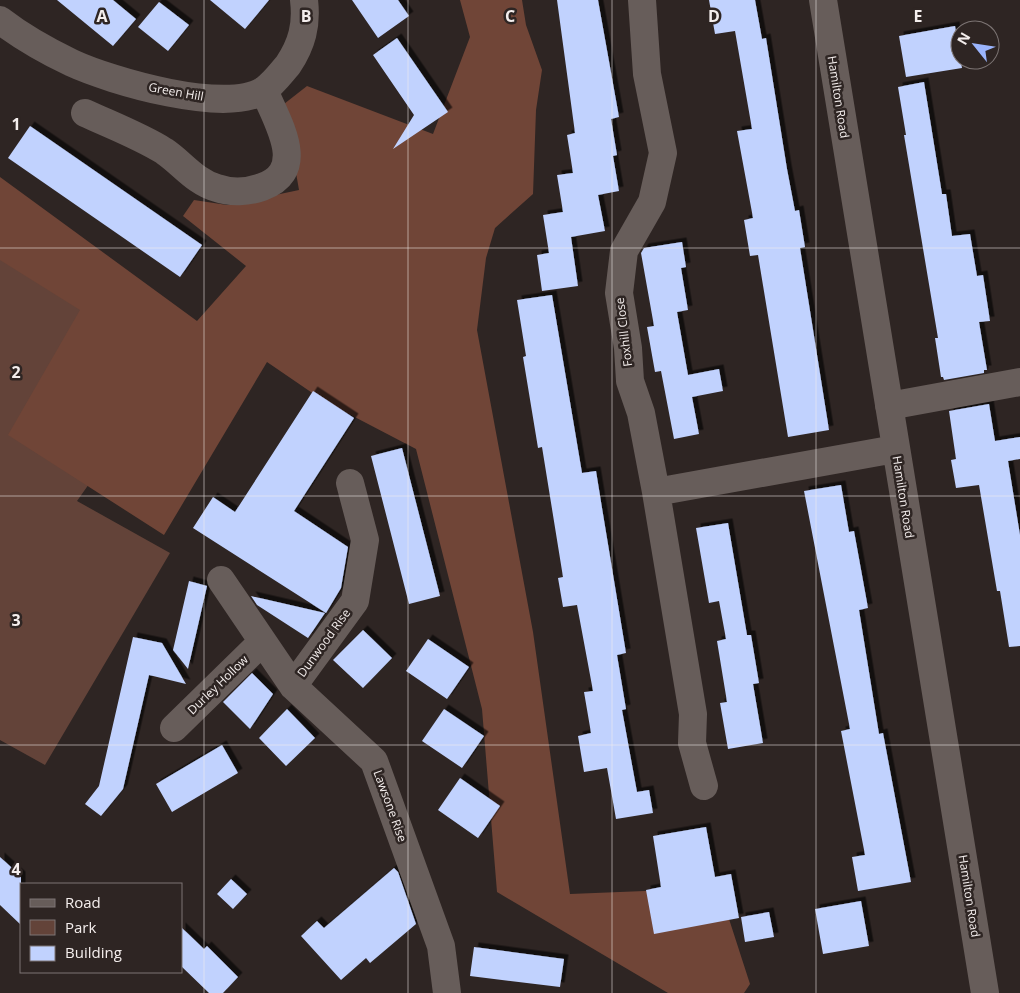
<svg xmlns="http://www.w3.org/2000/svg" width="1020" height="993" viewBox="0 0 1020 993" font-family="'Open Sans',sans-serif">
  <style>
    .green { fill: #634339 }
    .forest { fill: #704537 }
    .building { fill: #c1d2fe; filter: url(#shadow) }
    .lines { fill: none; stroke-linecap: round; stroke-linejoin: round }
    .minor { stroke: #675d5a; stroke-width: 28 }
    .grid { fill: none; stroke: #f4eeed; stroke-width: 1; stroke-opacity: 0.55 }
    .labels { text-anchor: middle; stroke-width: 5; stroke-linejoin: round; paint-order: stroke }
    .street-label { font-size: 12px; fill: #f4eeed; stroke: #2e2523 }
    .grid-label { font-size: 16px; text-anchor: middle; font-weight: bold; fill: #f4eeed; stroke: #2e2523; stroke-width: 5; stroke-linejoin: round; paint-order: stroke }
  </style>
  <defs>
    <filter id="shadow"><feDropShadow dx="4.5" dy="-4.5" stdDeviation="0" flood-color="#0009"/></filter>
  </defs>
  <rect width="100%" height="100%" fill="#2e2523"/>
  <path class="green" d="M0,223l196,109 -119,169 93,52 -125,212 -45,-25z"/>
  <path class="forest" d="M460,0h62l4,25 16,45 -6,40 -3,84 -38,34 -9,30 -9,72 56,302 37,262 149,-6 31,96 -6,9h-76l-171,-101 -15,-183 -66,-260 -92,-48 -57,-39 -103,173 -156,-100 72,-125 -80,-50v-83l197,144 49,-55 -63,-50 11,-16 33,5 72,-15 -15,-86 23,-18 126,48 37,-97z"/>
  <path class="building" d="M57,0h56l23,19 -23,27z
    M210,0h59l-24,29z
    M352,0h46l11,16 -31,22z
    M557,0h41l21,117 -8,2 6,36 -4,1 6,35 -21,4 7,36 -34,6 7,49 -36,5 -5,-36 12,-2 -6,-38 20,-3 -6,-37 16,-2 -6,-38 8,-2z
    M709,0h46l7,39 4,-1 21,131 8,42 4,-1 6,37 -5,1 29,182 -41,7 -30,-182 -8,1 -6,-36 9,-2 -16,-87 15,-2 -17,-98 -20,3z
    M159,2l30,23 -21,26 -30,-24z
    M955,26l7,42 -56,9 -7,-41z
    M397,38l51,74 -55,37 21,-34 -41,-60z
    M924,82l18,112h4l6,42 18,-2 7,42 6,-1 7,46 -11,1 8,48h-3v3l-40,7 -1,-3h-2l-6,-39h3l-34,-203h2l-8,-48z
    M30,126l172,119 -22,32 -172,-119z
    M682,242l4,25 -5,1 7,42 -11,2 11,63 31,-6 4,22 -31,6 7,37 -25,5 -13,-68 -6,1 -8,-45 7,-1 -13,-73 3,-5z
    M552,295l30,178 14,-2 6,37 24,145 -9,2 9,54 -4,1 15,82 12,-2 4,23 -37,6 -9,-51 -23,4 -6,-36 13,-3 -7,-41 9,-1 -16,-86 -14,2 -5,-29 5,-1 -21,-130 -4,1 -15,-91 3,-1 -9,-56z
    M313,391l41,27 -60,93 54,36 -7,41 -15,25 -133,-85 20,-31 22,15z
    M989,404l6,37 25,-4v22l-12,2 12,74v111l-11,1 -9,-56h-3l-18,-106 -23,3 -5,-28 5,-1 -7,-48z
    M402,448l38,148 -31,8 -38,-148z
    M841,485l8,47 5,-1 14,77 -9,2 20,124 4,-1 28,149 -53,9 -6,-34 13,-2 -24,-124 9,-2 -46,-238z
    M728,523l19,112h4l8,48 -6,1 10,59 -35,6 -8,-46 7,-1 -10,-61 9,-2 -7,-38 -10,2 -13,-75z
    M189,581l18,5 -19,83 -15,-19z
    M251,596l74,17 -17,25 -51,-33z
    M363,630l29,28 -29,30 -30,-28z
    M133,637l29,6 24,41 -37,-9 -26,114 -22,27 -16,-12 14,-18z
    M428,639l41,28 -22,32 -41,-28z
    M252,673l21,21 -23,35 -27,-27z
    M287,709l28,29 -29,28 -27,-28z
    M444,709l40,27 -22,32 -40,-27z
    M222,745l16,28 -66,39 -16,-28z
    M460,778l40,28 -22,32 -40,-28z
    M706,827l9,50 16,-3 8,44 -85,16 -8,-44 15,-3 -8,-51z
    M0,857l21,19v49l-21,-20z
    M394,868l4,4 18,52 -46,39 -4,-5 -25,22 -40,-44 16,-15 7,7z
    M231,879l16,15 -14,15 -16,-15z
    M861,901l8,45 -46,8 -8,-45z
    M769,912l5,25 -29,5 -4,-25z
    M181,927l23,22 3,-3 31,31 -15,16h-14l-28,-27z
    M474,947l90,12 -4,28 -90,-11z"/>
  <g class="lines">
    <path class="minor" d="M642,0l5,74 16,79 -11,49 -28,49 -5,42 9,55 2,33 11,32 15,79 239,-43
      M823,0l162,993
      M0,20c22,17 47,31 72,43 39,18 155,52 192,27 9,-6 17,-17 24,-25 14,-21 19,-40 16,-65
      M85,113c26,12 55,23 79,38 18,12 31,31 53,37 14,5 31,4 45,-1 47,-17 15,-65 2,-97
      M889,406l131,-24
      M656,492l37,222 -1,29 12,43
      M221,580l72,106 81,75 67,185 6,47
      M293,686l62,-85 10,-61 -15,-57
      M174,728l88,-86"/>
  </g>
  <path class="grid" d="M204,0v993M408,0v993M612,0v993M816,0v993M0,248h1020M0,496h1020M0,745h1020"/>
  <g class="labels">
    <g class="street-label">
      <text transform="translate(176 92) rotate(10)" y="4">Green Hill</text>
      <text transform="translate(838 97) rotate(81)" y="4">Hamilton Road</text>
      <text transform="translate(624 332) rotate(-97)" y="4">Foxhill Close</text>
      <text transform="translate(903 497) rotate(81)" y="4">Hamilton Road</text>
      <text transform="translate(324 643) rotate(-54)" y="4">Dunwood Rise</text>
      <text transform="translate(218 685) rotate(-44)" y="4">Durley Hollow</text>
      <text transform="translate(390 806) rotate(70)" y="4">Lawsone Rise</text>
      <text transform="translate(969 896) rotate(81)" y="4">Hamilton Road</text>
    </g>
  </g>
  <g class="grid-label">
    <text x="102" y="22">A</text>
    <text x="306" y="22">B</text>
    <text x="510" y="22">C</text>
    <text x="714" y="22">D</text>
    <text x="918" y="22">E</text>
    <text x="16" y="130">1</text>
    <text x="16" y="378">2</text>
    <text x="16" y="626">3</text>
    <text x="16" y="875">4</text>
  </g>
  <rect x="20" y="883" width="162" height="90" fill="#2e2523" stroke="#7d7574"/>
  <rect x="30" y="899" width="25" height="8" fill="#675d5a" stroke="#7d7574"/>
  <text x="65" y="908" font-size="15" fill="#f4eeed">Road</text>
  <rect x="30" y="920" width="25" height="15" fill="#634339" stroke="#7d7574"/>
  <text x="65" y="933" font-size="15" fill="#f4eeed">Park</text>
  <rect x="30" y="946" width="25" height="15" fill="#c1d2fe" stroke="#7d7574"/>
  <text x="65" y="958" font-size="15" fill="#f4eeed">Building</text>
  <g transform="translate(975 45) rotate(300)"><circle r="24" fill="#2e2523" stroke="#7d7574"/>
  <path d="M0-4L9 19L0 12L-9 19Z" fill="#9bb5fd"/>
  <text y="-8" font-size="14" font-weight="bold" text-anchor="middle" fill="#f4eeed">N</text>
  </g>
</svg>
